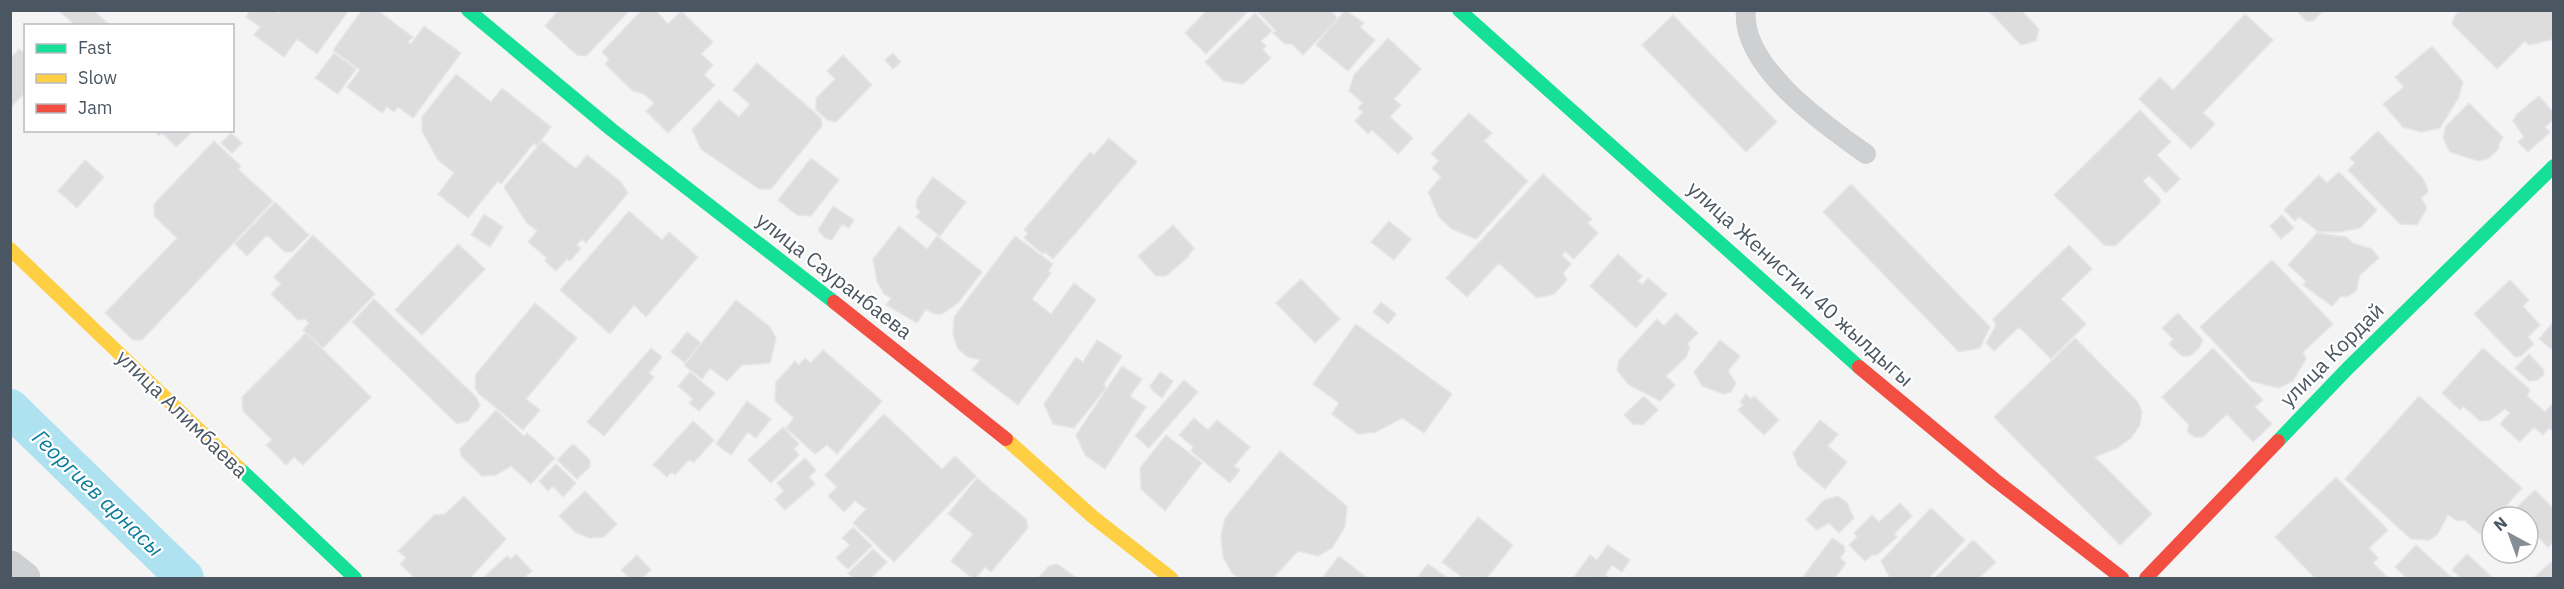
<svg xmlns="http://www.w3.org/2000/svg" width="2564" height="589" viewBox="0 0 2564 589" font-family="'IBM Plex Sans',sans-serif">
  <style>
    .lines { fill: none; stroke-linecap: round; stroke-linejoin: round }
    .canal { stroke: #aee2f0; stroke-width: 38 }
    .building { fill: #ddddde; stroke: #e5e6e7; stroke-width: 1.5 }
    .lane { stroke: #ced0d2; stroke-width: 20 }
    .street { stroke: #ced0d2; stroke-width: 33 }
    .fast { stroke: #16e098; stroke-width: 14 }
    .slow { stroke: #ffcf43; stroke-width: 14 }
    .jam { stroke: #f24e42; stroke-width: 14 }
    .labels { text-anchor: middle; stroke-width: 4.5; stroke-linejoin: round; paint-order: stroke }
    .street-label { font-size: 21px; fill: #4a5661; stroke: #fff }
    .water-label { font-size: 22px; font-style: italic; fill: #0c7c9b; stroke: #fff }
  </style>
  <rect width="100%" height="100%" fill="#f4f4f4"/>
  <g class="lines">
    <path class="canal" d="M10,408l175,170"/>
  </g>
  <path class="building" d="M58,10h35l18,16h-35z
    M250,10h25l4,3 1,-3h69l-32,44 -20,-15 -13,18 -30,-22 6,-8 -14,-10z
    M362,10h15l36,27 -5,5 3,2 13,-18 37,27 -48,65 -15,-11 -4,5 -7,-5 -5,6 -35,-26 13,-17 -27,-20z
    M559,10h71l-44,46 -9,-1 -32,-29z
    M642,10h13l13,14 13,-13 32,31 -12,12 12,11 -9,10 11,10 -47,48 -22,-22 8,-8 -10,-9 -11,-3 -28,-27 4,-5 -7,-7z
    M1207,10h42l-43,44 -21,-21z
    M1256,10h74l8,9 -35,36 -11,-11h-7l-12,-11 3,-2z
    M1345,10l19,13 -4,4 15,13 -27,31 -32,-26z
    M1988,10h33l18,19 -3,12 -15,4z
    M2296,10h28l-11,11h-7z
    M2460,10h94v29l-25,6 -4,-4 -28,28 -45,-45 2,-7z
    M1255,13l17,18 -11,10 5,5 -3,4 8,8 -28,26 -19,-3 -19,-19z
    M2245,14l28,26 -70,73 12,11 -24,25 -52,-50 21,-22 13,13z
    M1673,15l104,107 -31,30 -104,-107z
    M1388,38l33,31 -27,30 7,6 -11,12 23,21 -15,16 -26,-24 -4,4 -13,-13 8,-9 -5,-4 5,-5 -14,-12 5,-16z
    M2432,46l31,36 -4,15 -19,31 -19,4 -18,-5 -20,-23 21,-17 -9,-10z
    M19,49l7,6v37l-16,16v-49z
    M334,53l22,16 -18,25 -23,-16z
    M893,53l8,9 -8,7 -8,-9z
    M843,55l29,30 -36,37 -9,-2 -11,-10v-12l19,-19 -8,-8z
    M757,63l64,55 1,8 -51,63h-12l-58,-40 -9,-19 27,-30 20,17 11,-13 -17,-14z
    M456,74l35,28 11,-14 49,39 -14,19 -3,-3 -33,41 -3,-3 -30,37 -30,-24 16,-21 -16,-13 -16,-29v-14z
    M2539,96l14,16 1,7 -9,8 5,5 -22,20 -10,-10 6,-5 -11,-16 4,-7z
    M2469,103l34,34 -4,6v5l-10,10 -11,3 -28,-9 -7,-14 3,-12z
    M2140,110l31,32 -14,13 23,24 -14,14 -17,-18 -6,6 17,18v4l-45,43 -11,-1 -50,-50z
    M1469,113l23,20 -8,8 44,40 -52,58 -24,-10 -13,-12 -11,-25 13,-15 -9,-9 7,-7 -8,-7z
    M153,130h38l1,2 -16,15 -14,-14 -3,3z
    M2378,131l44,46 5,10 1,5 -7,6 6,10 -10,17 -17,-1 -52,-54 7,-7 -5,-5z
    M231,133l11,10 -10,10 -11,-10z
    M1109,138l28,24 -84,97 -8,-7 -2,2 -19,-16 4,-5 -4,-3 66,-78 4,3z
    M214,141l27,25 -3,3 35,32 -131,139h-9l-28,-27 72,-75 -23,-22v-12z
    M542,141l34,28 11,-14 34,27 7,11 -42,50 -4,-4 -5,6 4,3 -11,13 -3,-2 -11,12 -11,-10 2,-3 -19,-16 9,-11 -11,-9 -22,-35z
    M811,158l28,22 -28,36 -14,-1 -19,-15z
    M85,160l19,17 -27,31 -19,-17z
    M2339,172l38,38 -17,18 -20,4h-21l-20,-15 -4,4 -11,-11 35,-35 8,8z
    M1543,174l49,45 -4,4 10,10 -24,26 -9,-8 -3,4 9,9 -8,9 4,7 -13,14 -17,4 -38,-35 -32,34 -21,-19z
    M933,177l33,25 -26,34 -24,-19 4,-5 -4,-5 1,-8z
    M1851,184l139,143 -10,21 -21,4 -136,-140z
    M275,202l34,33 -17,17h-7l-18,-17 -20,21 -12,-12z
    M833,206l21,14 -5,8 -7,-4 -10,16 -7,-2 -7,-8z
    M629,211l33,29 7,-8 29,25 -52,60 -12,-12 -24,29 -50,-44z
    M484,214l19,13 -13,20 -19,-12z
    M2282,215l12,13 -13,11 -11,-13z
    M1389,221l22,18 -17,21 -23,-18z
    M1173,225l21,23 -7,10 -21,18h-10l-18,-20z
    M899,226l28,23 10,-13 45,36 -23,30 -17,12h-8l-8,-5 -9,14 -31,-18 5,-7 -7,-4 -7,-13 -4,-22z
    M2317,233l29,4 7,6 19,6 7,9 -19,17 -4,16 -9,6 -6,-1 -9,10 -29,-21 3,-4 -18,-16z
    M313,235l62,59 -52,54 -20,-18 6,-7 -4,-4 -7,1 -27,-26 10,-10 -7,-7z
    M1015,236l38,28 -5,7 3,2 -19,26 19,15 23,-31 22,17 -78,105 -46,-35 8,-10 -12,-3 -10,-8 -5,-14 1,-18z
    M458,244l27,25 -63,66 -27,-25z
    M2069,245l23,24 -31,30 25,25 -35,35 -32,-32 -25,24 -8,-8 10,-18 -3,-6z
    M1618,254l24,22 -4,5 4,4 6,-7 19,16 -31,34 -46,-42z
    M2272,260l61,64 -30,28 3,7 -13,22 -14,7 -28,-7 -51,-54z
    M1301,279l39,40 -25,24 -39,-40z
    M2510,280l19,20 -6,6 17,19 -12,12 6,7 -13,12 -6,1 -41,-43z
    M374,299l102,98 4,9 -12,15 -11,3 -105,-102z
    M736,300l34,27 6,11 -6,25 -28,2 -15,16 -17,-13 -8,11 -18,-14z
    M1381,302l15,12 -8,10 -15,-12z
    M535,303l42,35 -51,61 14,11 -17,20 -45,-37 -3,-6 1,-13z
    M1676,313l22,20 -11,11 3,3 -4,10 -20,19 9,9 -15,16 -31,-16 -12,-15 2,-10 38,-41 7,7z
    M2178,313l25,27 -4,8 -9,8h-8l-13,-12 4,-5 -11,-11z
    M2554,321v30l-15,-12z
    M1356,324l96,70 -28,39 -22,-15 -26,14 -18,2 -26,-20 7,-11 -26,-19z
    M687,332l14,11 -16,20 -14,-11z
    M306,333l65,64 -68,68 -9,-8 -8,8 -20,-20 6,-5 -29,-29 -1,-14z
    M2075,338l63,64 4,10 -2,13 -9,13 -14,10 -22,9 57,57 -32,31 -126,-128z
    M1097,340l25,16 -18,28 2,4 -32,40 -21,-4 -9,-20 32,-47 7,5z
    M1720,340l20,16 -12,15 8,12 -5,9 -8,2 -21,-8 -8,-14z
    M651,348l11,9 -13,16 5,4 -50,59 -17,-14z
    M2213,348l50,52 -8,7 17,17 -19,18 -26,-28 -24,23h-8l-8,-5 2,-7 -27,-28z
    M2483,348l47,42 -3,6 18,16 9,-10v30l-5,-4 -6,7 -9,-8 -14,15 -20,-18 10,-11 -5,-4 -15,11 -10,1 -17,-15 -3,4 -18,-17z
    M823,350l59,51 -45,53 -10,-9 -12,9 -29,-26 8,-10 -19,-17 1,-19 19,-21 4,4 6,-7 6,5z
    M2529,354l14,15 1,6 -7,5 -8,1 -14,-13z
    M1122,366l20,13 -12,17 16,11 -41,62 -20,-14 -9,-20z
    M690,372l25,21 -16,18 -10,-8 4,-4 -15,-13z
    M1160,372l13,9 -11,17 -9,-7 -3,-5z
    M1184,380l14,12 -49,56 -14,-12z
    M1746,394l5,5 3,-3 25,24 -15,15 -26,-25 5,-5 -3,-3z
    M1644,396l14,14 -15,15 -10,-1 -9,-9z
    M2419,396l103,92 -26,29h-4v4l-12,13 -16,-14 -7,1 -9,-6 -11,20 -8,5 -18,-1 -66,-60z
    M747,401l24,18 -15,19 -8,-6 -17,23 -15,-11z
    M496,410l28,26 3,-3 28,25 -24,26 -20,-18 -15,9 -14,1 -21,-20 -1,-7z
    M884,414l58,55 13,-13 21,20 -82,86 -41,-39 13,-14 -11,-8 -11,11 -16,-16 9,-9 -12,-12z
    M1194,418l14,12 9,-10 33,27 -16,19 6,4 -10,13 -39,-32 2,-4 -14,-12z
    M1820,420l18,14 -10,12 19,16 -22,27 -27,-23 -5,-13z
    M693,421l21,19 -20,22 -5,-2 -14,15 -3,-3 -5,5 -14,-12z
    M783,427l16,17 -5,5 5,6 -28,28 -23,-23z
    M1166,435l36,28 -37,48 -24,-22 -1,-21z
    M573,444l17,16v7l-13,12 -20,-19z
    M1280,451l67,55 -2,21 -13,21 -14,8 -20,-5 -25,27h-34l-7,-5 -9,-16 -2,-21 4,-18z
    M805,458l11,12 -7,7 6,7 -30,26 -10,-11 9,-8 -7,-8z
    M556,464l20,19 -13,14 -10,-11 -5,5 -9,-10z
    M2336,477l52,53 -19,18 9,10 -5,5 15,15h-73l-40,-41z
    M977,478l49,41 2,9 -37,44 -6,-5 -9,11h-4l-21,-17 22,-27 -25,-20z
    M2535,490l19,19v33l-6,5 -20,-20v-10h-9l-6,-6z
    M585,491l32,33 -13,13 -15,1 -14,-6 -16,-16z
    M464,496l42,43 -36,39h-55l-15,-14 6,-6 -8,-7 36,-36 11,-1z
    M1838,496l9,7 7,15 -15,15 -10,-10 -12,7 -11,-10 18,-20z
    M1900,503l12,13 -18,18 3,3 -20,18h-5l-7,6 -16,-16 8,-8 -3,-4 18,-18 7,7z
    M1931,508l34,32 -36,38h-39l-9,-17z
    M1478,517l35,28 -26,33 -18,-2 -6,2 -21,-16z
    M853,527l19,19 -24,23 -12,-11 14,-13 -8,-7z
    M1832,538l12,8 1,5 -5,7 6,5 -11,15h-33z
    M1973,540l23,22 -17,16h-44z
    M1608,545l22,15 -8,12 -10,-7 -7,10 5,3 -36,-1 16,-22 7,5z
    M2416,545l36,33h-46l-11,-11z
    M873,549l14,13 -16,16h-18l-5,-5z
    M516,554l16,17 -6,5 2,2h-45l24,-22 4,3z
    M2467,554l26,24h-36l2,-2 -7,-6z
    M637,555l14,15 -9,8h-13l-8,-8z
    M1339,556l27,21 -1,1h-43z
    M2554,560v18h-21z
    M1057,564l20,14h-39l11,-12z
    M1428,564l20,14h-31z"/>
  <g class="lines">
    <path class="lane" d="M1746,10c-6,56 80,116 120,144"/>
    <path class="street" d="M10,567l14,11"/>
    <path class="fast" d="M468,10l144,120 222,172
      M1459,10l400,357
      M2278,441l70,-73 206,-202
      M239,468l116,110"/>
    <path class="slow" d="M10,249l229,219
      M1006,439l87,78 78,61"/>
    <path class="jam" d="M834,302l172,137
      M1859,367l136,113 127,98
      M2146,578l132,-137"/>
  </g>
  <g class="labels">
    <g class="street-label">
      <text transform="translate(834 276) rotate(38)" y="7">улица Сауранбаева</text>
      <text transform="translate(1800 284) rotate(42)" y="7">улица Женистин 40 жылдыгы</text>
      <text transform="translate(2332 355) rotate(-45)" y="7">улица Кордай</text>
      <text transform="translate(182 414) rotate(44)" y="7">улица Алимбаева</text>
    </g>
    <g class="water-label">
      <text transform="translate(98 493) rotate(44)" y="8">Георгиев арнасы</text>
    </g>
  </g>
  <rect width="2564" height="589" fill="none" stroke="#4a5661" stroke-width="24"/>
  <rect x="24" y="24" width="210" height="108" fill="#ffffff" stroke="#b7bbc0" stroke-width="1.5"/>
  <rect x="36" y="44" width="30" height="9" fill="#16e098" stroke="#b7bbc0" stroke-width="1.5"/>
  <text x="78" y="54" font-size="18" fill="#4a5661">Fast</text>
  <rect x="36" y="74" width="30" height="9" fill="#ffcf43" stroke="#b7bbc0" stroke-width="1.5"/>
  <text x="78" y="84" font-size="18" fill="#4a5661">Slow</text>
  <rect x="36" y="104" width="30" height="9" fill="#f24e42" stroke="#b7bbc0" stroke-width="1.5"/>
  <text x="78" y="114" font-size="18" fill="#4a5661">Jam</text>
  <g transform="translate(2510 535) rotate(319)"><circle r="28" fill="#ffffff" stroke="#b7bbc0" stroke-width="1.5"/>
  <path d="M0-4.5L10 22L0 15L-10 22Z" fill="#868d94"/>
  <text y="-9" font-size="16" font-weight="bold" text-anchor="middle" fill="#4a5661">N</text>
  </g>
</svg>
